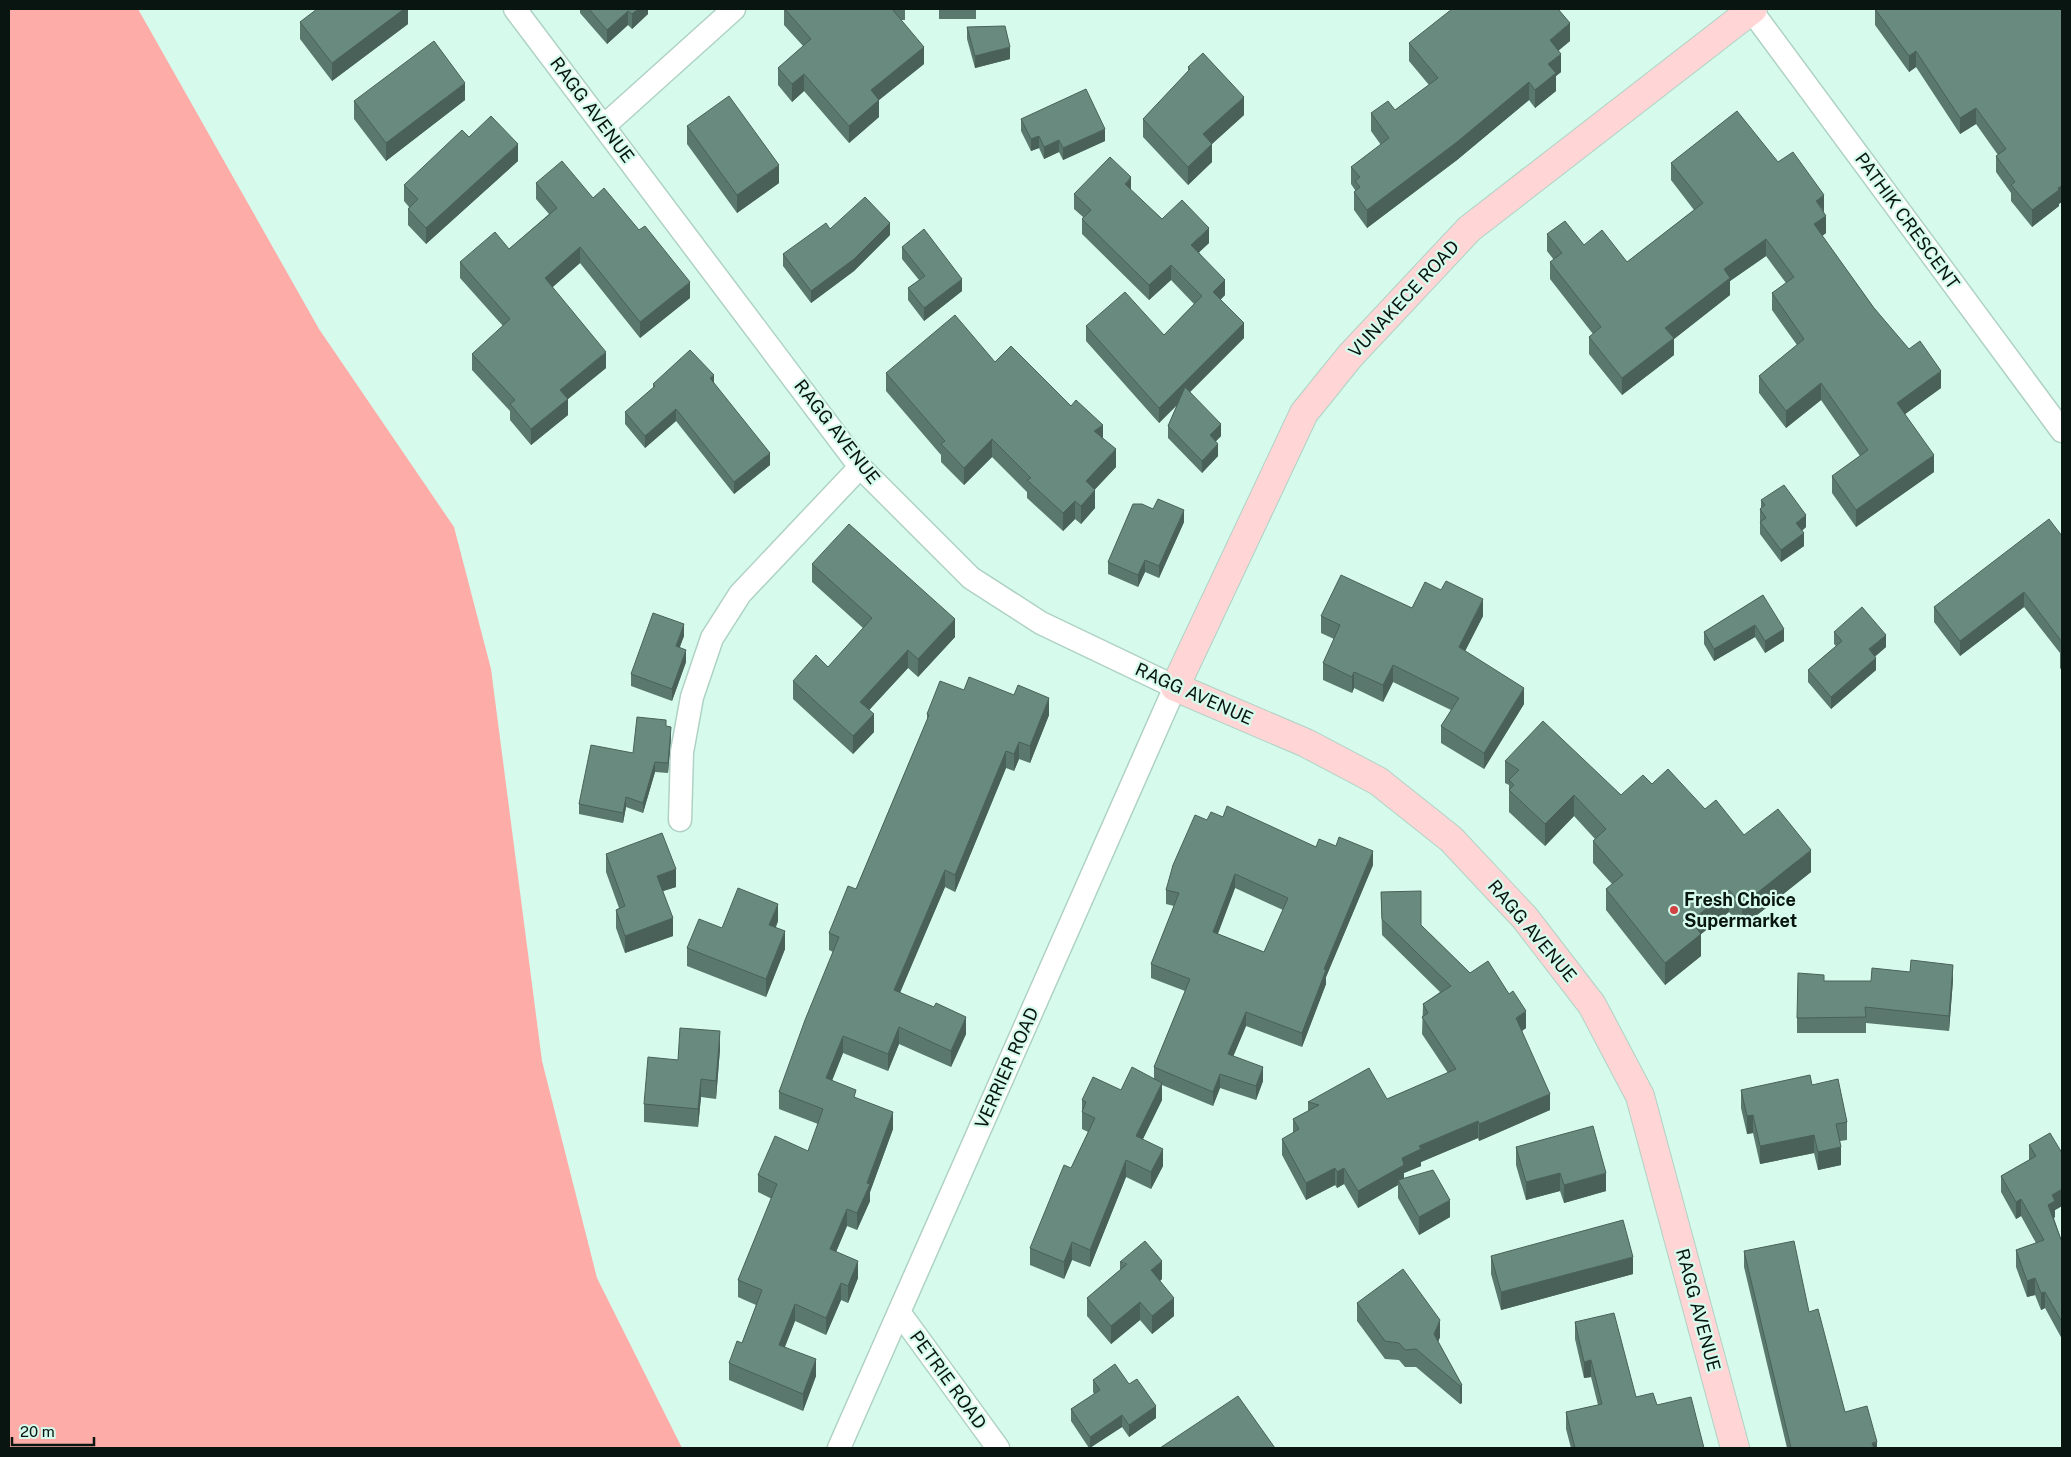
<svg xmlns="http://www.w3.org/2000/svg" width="2071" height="1457" viewBox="0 0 2071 1457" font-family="'Public Sans',sans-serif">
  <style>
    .green { fill: #fdaca7 }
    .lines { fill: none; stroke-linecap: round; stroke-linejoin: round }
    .street-casing { stroke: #afd2c5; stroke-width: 25 }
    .secondary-casing { stroke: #afd2c5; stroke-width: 30 }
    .street { stroke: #fff; stroke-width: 22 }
    .secondary { stroke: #ffd6d5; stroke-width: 28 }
    .wall { fill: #5a786d; fill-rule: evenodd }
    .shaded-wall { fill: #4a6159 }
    .building { fill: #698b7f; stroke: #4a6159; fill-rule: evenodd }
    .poi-dot { fill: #d24245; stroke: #d6fbed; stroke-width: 2 }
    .labels { text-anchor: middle; stroke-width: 4.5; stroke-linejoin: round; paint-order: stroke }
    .street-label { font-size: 18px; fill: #081510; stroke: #d6fbed }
    .poi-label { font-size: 18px; font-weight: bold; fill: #081510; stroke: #d6fbed; text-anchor: start }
  </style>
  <rect width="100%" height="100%" fill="#d6fbed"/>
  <path class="green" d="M9,9h129l181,320 135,198 37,142 51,392 55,217 85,170h-673z"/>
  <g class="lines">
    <defs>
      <path id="street" d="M515,9l345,458 111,111 70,45 134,64 -336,761
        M1751,10l311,421
        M604,126l130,-117
        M680,820l2,-68 10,-55 20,-59 28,-44 120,-127
        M899,1312l99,136"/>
      <path id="secondary" d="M1735,1448l-95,-352 -48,-91 -67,-87 -74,-79 -73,-58 -72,-38 -131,-56 129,-274 46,-57 119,-127 284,-220"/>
    </defs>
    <use href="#street" class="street-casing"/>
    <use href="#secondary" class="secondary-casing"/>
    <use href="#street" class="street"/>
    <use href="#secondary" class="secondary"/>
  </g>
  <path class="wall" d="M408,9v15l-76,57 -32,-42v-17z
    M580,9h68v5l-16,15 -4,-4 -21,19 -27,-31z
    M784,9h121v11h-4l23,44 -45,36v17l-30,26 -45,-52 -12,11 -14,-17v-17l25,-22 -19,-21z
    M939,9h37v10h-37z
    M1875,9h187l-3,197 -27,21 -21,-26v-8l-15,-21v-16l2,-1 -22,-31 -16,10 -44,-67 -7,5 -34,-47z
    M967,27l43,32 -35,9 -8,-29z
    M1570,41l-12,9 3,22 -5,4v15l-21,17 -6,-8 -72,60 -90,68 -13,-18v-18l1,-1v-1l-4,-6v-17l30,-22 -10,-14v-18l24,-3 34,-25 -20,-24v-18z
    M1188,67l56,48 -32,29v18l-24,23 -45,-48v-18l45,-47z
    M465,100l-79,61 -32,-42v-18z
    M1021,119l84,22 -42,19 -4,-8 -15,7 -5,-11 -8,3 -10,-20z
    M687,126l92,57 -42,30 -50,-69z
    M469,137l49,24 -92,83 -18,-19v-16l1,-2 -5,-6v-16z
    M1778,162l46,50 2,21 -4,3 52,72 67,80 -36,26 29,58 -78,55 -24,-34v-17l28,-20 -39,-56 -35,28 -27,-35v-17l38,-31 -25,-35v-17l14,-10 -20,-27 -36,25v14l-56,44v16l-52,40 -33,-41v-17l4,-3 -43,-55v-17l4,-2 -7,-9v-17l37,11 43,17 67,-52 -23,-30v-17z
    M536,183l57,15 97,100 -50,40 -60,-75 -28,24 54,81 -38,31v16l-37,30 -21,-25v-9l-38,-41v-16l31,-28 -43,-48v-16l49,-13 40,-35 -13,-15z
    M1131,191l31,28 47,24 -10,9 26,43 -5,5 24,38 -54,54 31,44 -5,5 2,15 -16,17 -34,-35v-12l9,-21 -18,18 -73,-82v-15l78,9 30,-31 -23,-24 -22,20 -67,-66v-15l1,-2 -9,-8v-15z
    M890,235l-36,36 -43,32 -28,-37v-12z
    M902,247l60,44 -38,30 -16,-21v-12l11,-8 -17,-21z
    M995,362l108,76 13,29 -22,23 1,18 -14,16 -6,-5 -12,12 -36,-33v-6l-35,-35 -28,28 -23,-23v-7l-55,-64v-18z
    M714,383l56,82 -36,29 -58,-73 -31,27 -20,-24v-12l28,-24v-4z
    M1761,500l45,27 -4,4 2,15 -23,16 -21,-28v-25l1,-1z
    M1184,522l-25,56 -14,-6 -7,15 -30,-13v-12z
    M2062,536v135l-2,-3v-15l-36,-46 -64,49 -26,-34v-15z
    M812,564l143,73 -37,40 -10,-9 -39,42 5,22 -21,22 -60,-55v-18l35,-14 35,-39 -51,-46z
    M1763,595l21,46 -19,12 -10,-16 -41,24 -10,-17v-12z
    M1412,608l71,8 -18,35 59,53 -40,65 -43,-26v-17l10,-16 -58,-28 -10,20 -29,-14 -2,5 -29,-13v-17l11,-24 -13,-6v-17z
    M1834,632l52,15 -11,9 1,14 -45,39 -23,-27v-12l28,-24 -2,-2z
    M684,636l-5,11 7,15 -14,39 -41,-15v-12z
    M964,690l85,25 -19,48 -11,-4 -5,12 -8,-3 -51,124 -10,-5 -45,105 66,42 -15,33 -52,-23 -11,27 -45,-18 -11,28 24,17 37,31 -23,63v9l-13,29 -10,-4 -11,26 22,26 -10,25 -7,-3 -15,35 -31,-14 -10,26 31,29 -13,35 -74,-31v-17l13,-20 14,-38 -18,-8v-17l34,-81 -14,-7v-17l50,-24 10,-27 -39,-15v-17l54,-140 -4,-2v-17l27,-44 71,-169v-6z
    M666,726l5,11 -3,36 -13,-1 -12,41 -17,-6 -3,16 -44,-9v-10l54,-51z
    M1505,761l116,34 31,-11 53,25 39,26 67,37 -69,55 -13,-15 -28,22v22l-36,29 -59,-75v-21l6,-5 -19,-21v-22l2,-2 -21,-23 -29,30 -36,-34v-27l-4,-2z
    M1223,817l150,48 -47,112v7l-24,63 -56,-21 -13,30 30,25 -7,19 -36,-12 -7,18 -51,-21v15l-19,39 20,27 -12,23 -25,-12 -36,90 -18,-7 -8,19 -34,-14v-17l41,-80 17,-36 -6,-3v-29l39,-10 33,-12v-11l31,-76 -34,-13v-14l23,-58 -8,-2v-14l41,-70zM1235,888l48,22 -19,42 -46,-18z
    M606,854l70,33 -13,4 10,45 -48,17 -9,-25v-18l3,-2 -13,-36z
    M1381,892l40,33 105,103 -4,3 28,79 -71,31 -1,-3 -57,24v4l-17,7v5l46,39 -31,18 -21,-37v-13l-40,23 -14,-24 -7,4 -2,-3 -29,15 -24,-45v-16l11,-6v-14l15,-8v-9l79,-3 61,-26 -26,-39 1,-30 17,-12 -58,-57z
    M778,921l-2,6 9,22 -19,48 -79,-31v-18l35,-20z
    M1910,972l43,8 -4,51 -83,-8v10h-69v-15l27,-37h47z
    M720,1049l-4,50 -15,-2 -3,30 -54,-5v-18l34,-44z
    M1812,1085l35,37v18l-7,1 1,24 -23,5 -4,-17 -54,11 -7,-31 -6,1 -6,-26v-18z
    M2029,1145l33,8v53l-7,4v7l-1,1 8,24v97l-17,-31 -4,2 -6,-15 -8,2 -11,-30v-17l20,-7 -15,-27 -5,3 -15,-27v-16l28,-16z
    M1516,1147l90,44 -42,12 -4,-12 -34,9 -10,-35z
    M1744,1251l65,61 36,100 32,36h-90l-43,-181z
    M1491,1256l142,18 -132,36 -10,-36z
    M1120,1262l42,17 -2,2 14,35 -22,18 -12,-14 -29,24 -24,-28v-18l33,-28z
    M1357,1303l83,34 -2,5 24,43v18l-2,1 -44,-37h-11l-6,-7 -14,-1 -28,-38z
    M1575,1322l61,75 21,8 47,43h-133l-5,-19v-17l32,-7 -7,-28 -7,1 -9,-39z
    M1093,1380l36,4 27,34 -27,19 -7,-10 -33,21 -18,-27v-12l23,-15 -1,-2z"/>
  <path class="shaded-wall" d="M404,9h4v15l-76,57v-18z
    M638,9h10v5l-16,15v-15z
    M628,11v14l-21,19v-14z
    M1570,23v18l-20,17v-18z
    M924,47v17l-45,36v17l-30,26v-17l22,-36z
    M1010,47v12l-35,9v-12z
    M1916,51v16l-7,5v-16z
    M1561,54v18l-5,4v15l-21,17v-18l13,-26z
    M804,74v17l-12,11v-18z
    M1529,82v18l-72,60 -90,68v-18z
    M465,83v17l-79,61v-18z
    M1244,97v18l-41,37v-18z
    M1976,108v16l-16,10v-16z
    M1105,129v12l-42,19v-12z
    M1039,136v12l-8,3v-12z
    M1059,140v12l-15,7v-12z
    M518,144v17l-92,83v-16z
    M1212,144v18l-24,23v-18z
    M779,165v18l-42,30v-18z
    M1131,177v15l-6,-8z
    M2062,185v17l-3,2v2l-27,21v-17z
    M1824,195v17l-8,-11z
    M1826,216v17l-12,9v-18z
    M890,223v12l-36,36 -43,32v-12z
    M1209,228v15l-18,17v-15z
    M1766,239v17l-36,25v14l-56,44v16l-52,40v-17l43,-50 59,-59z
    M580,247v16l-35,31v-16z
    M1171,265v15l-22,20v-15z
    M962,279v12l-38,30v-13z
    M1225,280v15l-12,12v-15z
    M690,282v16l-50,40v-16z
    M1244,323v15l-85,85v-15z
    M606,352v16l-38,31v16l-37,30v-16l29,-39z
    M1941,371v17l-44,32v-17z
    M714,375v12l-4,-9z
    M1821,383v17l-35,28v-17z
    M676,409v12l-31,27v-12z
    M1221,424v12l-11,11v-12z
    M1103,425v18l-9,-12z
    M992,439v18l-28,28v-17z
    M1218,444v12l-16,17v-12z
    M1116,449v18l-30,32v-18z
    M770,453v12l-36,29v-12z
    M1934,455v17l-78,55v-17z
    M1095,490v18l-14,16v-18z
    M1075,501v18l-12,12v-18z
    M1184,510v12l-25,56v-12z
    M1806,515v12l-10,8v-12z
    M1804,533v13l-23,16v-12z
    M1145,560v12l-7,15v-12z
    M2024,592v15l-64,49v-15z
    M1483,599v17l-24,47v-16z
    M955,619v18l-37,40v-18z
    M684,624v12l-8,22v-12z
    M1755,625v12l-41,24v-12z
    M1784,629v12l-19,12v-12z
    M1886,635v12l-17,15v-13z
    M686,650v12l-14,39v-12z
    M908,650v18l-48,52v-18z
    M1876,658v12l-45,39v-12z
    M1393,665v17l-10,20v-17z
    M1354,672v16l-2,5v-16z
    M1524,688v16l-40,65v-16z
    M1049,698v17l-19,48v-17z
    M874,714v18l-21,22v-18z
    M671,727v10l-3,36v-10z
    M1019,742v17l-5,12v-17z
    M1006,751v17l-51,124v-17z
    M655,762v10l-12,41v-10z
    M1574,795v21l-29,30v-22z
    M626,797v10l-3,16v-10z
    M1811,850v22l-69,55v-22z
    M1373,851v14l-47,112v7l-24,63v-14l22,-64z
    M676,869v18l-19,6v-17z
    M945,870v17l-51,120v-17z
    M1235,874v14l-22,58v-14z
    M1729,890v22l-38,30v-21z
    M778,904v17l-9,22v-18z
    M673,918v18l-48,17v-17z
    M785,931v18l-19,48v-18z
    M1701,934v22l-36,29v-22z
    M1953,965v15l-4,51v-15z
    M1526,1011v17l-10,7v-17z
    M1246,1012v14l-18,43v-15z
    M966,1017v17l-15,33v-16z
    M899,1027v17l-11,27v-17z
    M720,1031v18l-4,50v-18z
    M843,1036v17l-17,42v-17z
    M1263,1067v14l-7,19v-14z
    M1220,1074v14l-7,18v-14z
    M701,1079v18l-3,30v-18z
    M1162,1083v17l-26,53v-17z
    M1550,1094v16l-71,31v-17z
    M893,1112v17l-23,63v9l-13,29v-17l10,-30z
    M1753,1115v18l-6,1v-18z
    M1478,1121v17l-57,24v4l-17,7v8l-6,-1v5l-40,23v-17l44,-33 17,-12z
    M1814,1135v18l-54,11v-18z
    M1841,1147v18l-23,5v-18z
    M1163,1149v17l-12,23v-17z
    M1126,1160v17l-36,90v-17z
    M1335,1168v17l-29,15v-17z
    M1344,1168v16l-7,4v-16z
    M1560,1173v18l-34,9v-18z
    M1606,1173v18l-42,12v-18z
    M2062,1189v17l-7,4v7l-7,4v-16l4,-10z
    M2021,1199v17l-5,3v-17z
    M1450,1200v17l-31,18v-18z
    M847,1209v17l-17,40v-17z
    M1072,1242v18l-8,19v-17z
    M1633,1257v17l-132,36v-18z
    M858,1261v17l-10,25v-17z
    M1162,1261v18l-11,9v-18z
    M2035,1278v17l-8,2v-16z
    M841,1283v17l-15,35v-17z
    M2045,1292v16l-4,2v-17z
    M1174,1298v18l-22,18v-18z
    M1140,1302v18l-29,24v-18z
    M795,1304v17l-16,40v-16z
    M1440,1320v17l-6,15v-18z
    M816,1359v17l-13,35v-17z
    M1591,1360v17l-7,1v-16z
    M1462,1385v18l-2,1v-18z
    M1156,1406v12l-27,19v-12z
    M1122,1415v12l-32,21v-11z
    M1877,1442v6h-5v-5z"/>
  <path class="building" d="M317,9h87l-72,54 -32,-41z
    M589,9h49l-6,5 -4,-3 -21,19z
    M785,9h107l32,38 -53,43 8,10 -30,26 -45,-52 -12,10 -14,-16 33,-29z
    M1452,9h106l12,14 -20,17 11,14 -13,10 8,9 -21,17 -6,-8 -72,60 -90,68 -13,-18 6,-5 -5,-6 5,-4 -9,-10 38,-29 -18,-25 17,-12 7,9 43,-32 -29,-35z
    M1875,9h187v176l-4,3 1,2 -27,20 -21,-25 4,-3 -19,-26 10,-7 -30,-41 -16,10 -44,-67 -7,5z
    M1005,26l5,21 -35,9 -8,-29z
    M434,41l31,42 -79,60 -32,-42z
    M1203,53l41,44 -41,37 9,10 -24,23 -45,-48 47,-50 -2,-2z
    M1086,89l19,40 -42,19 -4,-8 -15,7 -5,-11 -8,3 -10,-20z
    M729,96l50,69 -42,30 -50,-69z
    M1737,111l41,51 15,-10 31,43 -8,6 10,15 -12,8 60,84 35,41 11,-8 21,30 -44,32 37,52 -78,55 -24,-34 36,-26 -47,-67 -35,28 -27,-35 45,-37 -32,-46 22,-16 -28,-38 -42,30 6,9 -65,50 9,10 -52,40 -33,-41 12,-10 -51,-65 12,-9 -15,-19 18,-13 19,24 18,-15 25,32 76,-59 -32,-40z
    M491,116l27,28 -92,84 -18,-19 10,-10 -14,-14 58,-55 7,7z
    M1110,157l21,20 -6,7 37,35 20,-19 27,28 -18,17 34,35 -12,12 31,31 -85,85 -73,-82 39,-34 39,43 38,-39 -31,-31 -22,20 -67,-66 9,-9 -17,-16z
    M562,161l31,37 11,-10 35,42 6,-4 45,56 -50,40 -60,-75 -35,31 61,74 -46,38 8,9 -37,30 -21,-25 5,-4 -43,-46 38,-35 -50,-57 35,-30 14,17 48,-41 -21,-25z
    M865,197l25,26 -36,36 -43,32 -28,-37 43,-31 4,6z
    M924,229l38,50 -38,29 -16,-20 17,-12 -23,-29z
    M955,315l40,47 16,-16 60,60 5,-6 27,25 -9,6 22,18 -30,32 9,9 -14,16 -6,-5 -12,12 -36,-33 4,-2 -39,-39 -28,29 -23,-24 4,-3 -59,-68z
    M690,350l24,25 -4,3 60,75 -36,29 -58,-73 -31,27 -20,-24 30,-26 -2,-2z
    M1185,387l36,37 -11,11 8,9 -16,17 -34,-35z
    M1784,485l22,30 -10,8 8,10 -23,17 -21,-28 6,-4 -6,-9 5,-4 -4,-5z
    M1158,499l26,11 -25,56 -14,-6 -7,15 -30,-13 25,-58h9l11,5z
    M2049,519l13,17v106l-38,-50 -64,49 -26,-34z
    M849,524l106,95 -37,40 -10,-9 -48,52 14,12 -21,22 -60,-55 23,-26 12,12 44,-49 -60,-54z
    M1341,575l71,33 13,-26 16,8 5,-9 37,18 -24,48 65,41 -40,65 -43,-27 18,-28 -66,-33 -10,20 -29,-13 -2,5 -29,-14 17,-38 -19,-9z
    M1763,595l21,34 -19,12 -10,-16 -41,24 -10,-17z
    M1862,607l24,28 -17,14 7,9 -45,39 -23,-27 34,-29 -8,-9z
    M653,613l31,11 -8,22 10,4 -14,39 -41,-15z
    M969,677l45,18 4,-10 31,13 -19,48 -11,-4 -5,12 -8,-3 -51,124 -10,-5 -51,120 40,17 2,-4 30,14 -15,34 -52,-24 -11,27 -45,-18 -17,42 30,12 -2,7 39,15 -26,71 3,1 -13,29 -10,-4 -17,40 28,12 -10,25 -7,-3 -15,35 -31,-14 -16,41 37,14 -13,35 -74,-31 8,-22 5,2 20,-53 -24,-10 39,-96 -19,-9 17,-39 33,15 15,-42 -44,-17 26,-72 34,-83 -10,-4 19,-47 8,3 73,-174 -2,-1 13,-33 24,9z
    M637,717l29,3v6l5,1 -3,36 -13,-1 -12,41 -17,-6 -3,16 -44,-9 12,-59 42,8z
    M1543,721l78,74 22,-20 9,9 16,-15 37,40 11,-9 28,35 34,-26 33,41 -69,55 -13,-15 -38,31 10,13 -36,29 -59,-74 17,-14 -30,-34 13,-12 -32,-34 -29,29 -36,-34 5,-5 -5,-5 10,-10 -14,-9z
    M1227,806l89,41 3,-8 17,7 3,-9 34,14 -49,118 2,1 -24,63 -56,-21 -18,42 35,13 -7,19 -36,-12 -7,18 -59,-25 36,-88 -39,-15 28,-71 -13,-3 7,-25 22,-50 12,5 4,-8 12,5zM1235,874l53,24 -24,54 -51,-20z
    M662,833l14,36 -19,7 16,42 -48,18 -9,-26 9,-4 -19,-52z
    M738,888l40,16 -9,21 16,6 -19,48 -79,-31 12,-29 23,9z
    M1421,891v34l49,48 18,-12 21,33 4,-3 13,20 -10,7 34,76 -71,30 -1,-3 -59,25 2,3 -19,9 2,7 -46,26 -14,-23 -7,4 -2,-4 -29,15 -24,-44 17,-10 -6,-10 26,-14 -11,-3 61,-34 18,31 69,-30 -34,-52 6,-4 -5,-9 28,-18 -69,-67 -1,-27z
    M1911,960l42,5 -4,51 -84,-9 1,10 -69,1 1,-45 26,2v6h47l1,-13 38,4z
    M680,1028l40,3 -4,50 -15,-2 -3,30 -54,-5 4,-47 30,3z
    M1132,1067l30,16 -26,53 27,13 -12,23 -25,-12 -36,90 -18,-8 -8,20 -34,-14 34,-83 7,3 24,-50 -13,-6 4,-10 -4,-2 11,-23 28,13z
    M1810,1075l2,10 26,-6 9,43 -11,2 5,23 -23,5 -4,-17 -54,11 -7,-31 -6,1 -6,-26z
    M1593,1126l13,47 -42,12 -4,-12 -34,9 -10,-35z
    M2050,1133l12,20v36l-10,6 3,6 -7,4 14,37v80l-17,-30 -4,1 -6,-15 -8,3 -11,-31 28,-10 -23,-41 -5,3 -15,-26 35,-20 -7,-11z
    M1433,1170l17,30 -31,17 -21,-37z
    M1623,1220l10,37 -132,35 -10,-36z
    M1145,1241l17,20 -11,9 23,28 -22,18 -12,-14 -29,24 -24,-28 40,-34 -7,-2z
    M1794,1241l15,71 9,-3 27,103 22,-6 10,36 -5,1 2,5h-83l-47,-197z
    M1403,1269l37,51 -6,14 28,51 -2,1 -44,-37 -11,1 -6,-7 -14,-2 -28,-38z
    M1614,1313l22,84 17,-4 4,12 34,-8 13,51h-129l-9,-36 36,-8 -11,-44 -7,2 -9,-40z
    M1115,1364l14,20 8,-5 19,27 -27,19 -7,-10 -32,22 -19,-28 29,-19 -7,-10z
    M1238,1396l37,52h-115z"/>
  <circle class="poi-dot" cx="1674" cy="910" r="5"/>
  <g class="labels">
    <g class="street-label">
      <text transform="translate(592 110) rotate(53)" y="6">RAGG AVENUE</text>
      <text transform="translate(1907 221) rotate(54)" y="6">PATHIK CRESCENT</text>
      <text transform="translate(1404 299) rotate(-47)" y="6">VUNAKECE ROAD</text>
      <text transform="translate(837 432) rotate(52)" y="6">RAGG AVENUE</text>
      <text transform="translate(1194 694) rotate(24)" y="6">RAGG AVENUE</text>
      <text transform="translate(1532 931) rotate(50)" y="6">RAGG AVENUE</text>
      <text transform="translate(1007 1068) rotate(-66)" y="6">VERRIER ROAD</text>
      <text transform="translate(1698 1310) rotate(75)" y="6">RAGG AVENUE</text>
      <text transform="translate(948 1380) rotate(54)" y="6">PETRIE ROAD</text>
    </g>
    <g class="poi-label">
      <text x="1684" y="906">Fresh Choice<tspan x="1684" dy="21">Supermarket</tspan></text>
    </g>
  </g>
  <rect width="2071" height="1457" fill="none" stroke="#081510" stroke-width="20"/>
  <path d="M12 1437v8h82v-8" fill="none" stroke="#081510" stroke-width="2.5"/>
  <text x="20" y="1437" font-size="15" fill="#081510" stroke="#d6fbed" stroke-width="4" paint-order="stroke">20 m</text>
</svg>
